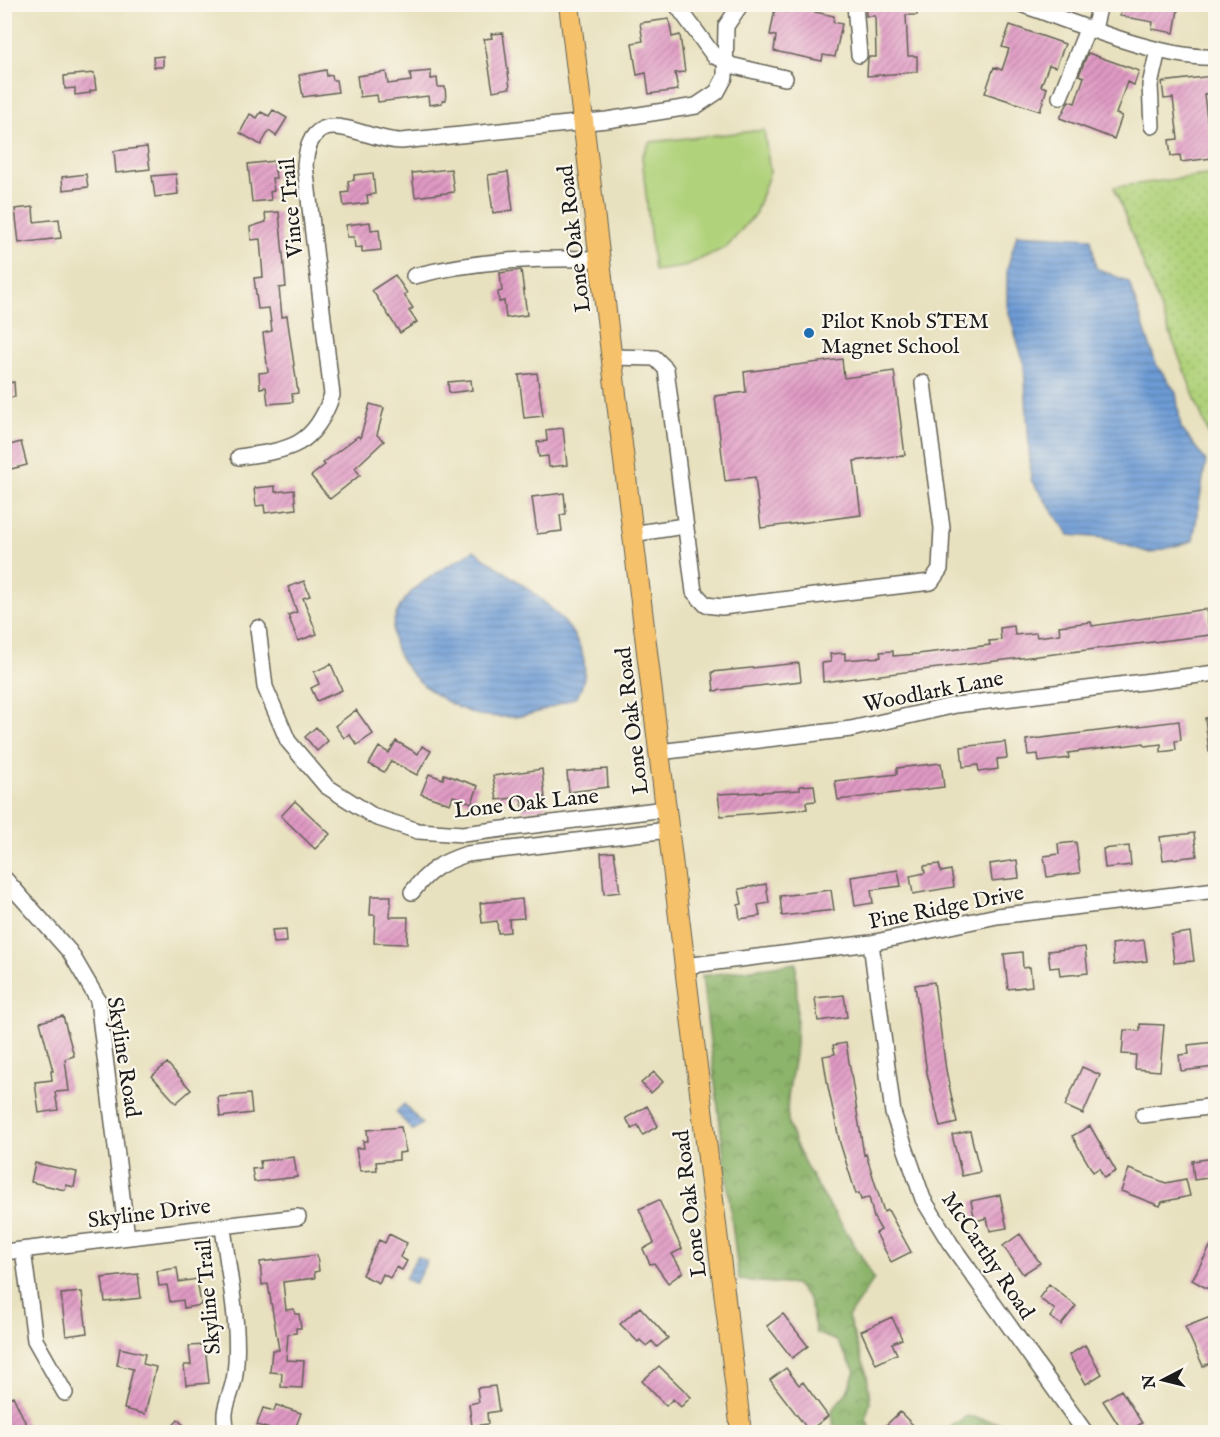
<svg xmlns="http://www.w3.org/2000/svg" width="1220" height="1437" viewBox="0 0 1220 1437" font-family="'IM FELL English',serif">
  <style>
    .forest { fill: url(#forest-crowns); stroke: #546843; stroke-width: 1.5 }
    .park { fill: url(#park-dots); stroke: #66774b; stroke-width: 1.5 }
    .garden { fill: #b0d27a; stroke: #66774b; stroke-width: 1.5 }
    .water { fill: url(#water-rules); stroke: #445c78; stroke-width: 1.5 }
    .building { fill: url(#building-hatch) }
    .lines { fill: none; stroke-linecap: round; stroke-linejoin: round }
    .minor-casing { stroke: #636155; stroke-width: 18 }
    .major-casing { stroke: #636155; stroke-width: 22 }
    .minor { stroke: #fff; stroke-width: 15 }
    .major { stroke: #f5c16b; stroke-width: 20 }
    .poi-dot { fill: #1f6fb2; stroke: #fbf7ec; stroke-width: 2 }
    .labels { text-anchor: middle; stroke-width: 4.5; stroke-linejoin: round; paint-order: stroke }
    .street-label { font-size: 22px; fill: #1c1c1c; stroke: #fbf7ec }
    .poi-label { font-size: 22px; fill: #1c1c1c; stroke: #fbf7ec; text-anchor: start }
  </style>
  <defs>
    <pattern id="forest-crowns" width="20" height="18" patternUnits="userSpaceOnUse" patternTransform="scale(1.5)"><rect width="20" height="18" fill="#8cb46a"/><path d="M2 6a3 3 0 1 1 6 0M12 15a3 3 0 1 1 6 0" fill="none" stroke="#729256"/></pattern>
    <pattern id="park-dots" width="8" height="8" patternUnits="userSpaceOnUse" patternTransform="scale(1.5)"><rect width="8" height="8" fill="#b0d27a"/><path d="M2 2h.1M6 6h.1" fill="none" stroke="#97b469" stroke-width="1.8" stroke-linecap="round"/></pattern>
    <pattern id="water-rules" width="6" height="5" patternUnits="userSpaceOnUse" patternTransform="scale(1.5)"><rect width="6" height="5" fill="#6d9bd5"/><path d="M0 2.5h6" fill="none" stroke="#597eac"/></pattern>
    <pattern id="building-hatch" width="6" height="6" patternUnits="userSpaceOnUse" patternTransform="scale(1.5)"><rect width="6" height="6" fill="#e09ac4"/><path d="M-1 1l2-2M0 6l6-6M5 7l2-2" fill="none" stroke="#b57d9e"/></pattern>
  </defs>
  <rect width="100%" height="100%" fill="#fbf7ec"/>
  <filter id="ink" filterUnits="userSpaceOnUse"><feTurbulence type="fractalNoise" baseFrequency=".0167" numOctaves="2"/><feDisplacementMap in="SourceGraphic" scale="12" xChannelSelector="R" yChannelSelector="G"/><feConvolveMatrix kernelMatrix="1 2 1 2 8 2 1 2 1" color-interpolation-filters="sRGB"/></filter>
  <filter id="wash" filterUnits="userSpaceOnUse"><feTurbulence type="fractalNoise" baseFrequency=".008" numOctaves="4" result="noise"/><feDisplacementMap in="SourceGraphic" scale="24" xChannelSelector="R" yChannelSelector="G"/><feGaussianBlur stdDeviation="1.35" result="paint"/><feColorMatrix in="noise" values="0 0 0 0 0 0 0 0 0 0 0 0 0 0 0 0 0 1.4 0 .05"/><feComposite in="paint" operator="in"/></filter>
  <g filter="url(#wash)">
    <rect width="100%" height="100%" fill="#e8e1bf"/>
    <path class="forest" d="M796,963c1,31 2,61 -1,92 -3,24 -13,52 -4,77 18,51 58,98 83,147l-26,38 19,58 3,26 -4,18 6,13h-38l-2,-22 15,-18 8,-21 -18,-30 -21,-8 -7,-34 -13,-14 -57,-5 -37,-304z
      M967,1416l33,7 4,9h-61z"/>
    <path class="park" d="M1215,174h1l-1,277 -101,-264z"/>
    <path class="garden" d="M764,130l6,42 -15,42 -28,33 -44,20 -29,4 -12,-115 8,-14z"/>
    <path class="water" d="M1017,234l74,4 5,30 33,14 27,82 20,28 5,36 25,33 -13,80 -43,12 -47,-15 -34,-3 -38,-55 -7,-116 -17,-58v-37z
      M474,550c40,31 139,83 103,147 -19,7 -45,20 -66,20 -11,0 -25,0 -36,-3 -41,-13 -105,-60 -74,-109 15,-24 49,-39 73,-55z
      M404,1104l18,20 -9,7 -17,-19z
      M417,1256l10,5 -12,23 -10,-5z"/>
    <g id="blocks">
      <path class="building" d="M866,4h50l1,11h-11l2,41h9v16l-50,4 1,-19h8l-1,-41h-9z
        M1122,4h57l-5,29 -22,-4 1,-7 -33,-6z
        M787,6l47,10 -1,6 9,2 -7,33 -12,-2 -1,6 -48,-10 2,-15 -6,-1 5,-26 11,3z
        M669,19l3,18 8,-2 5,37 -10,1 3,17 -29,4 -3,-21 -9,2 -5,-32 11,-2 -3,-18z
        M1010,25l55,19 -9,23 -7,-2 -8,21 6,2 -7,23 -55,-18 9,-26 8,3 7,-21 -7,-2z
        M503,33l7,55 -17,3 -9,-52 8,-1 -1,-4z
        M1088,53l51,18 -5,14 -7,-3 -11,32 6,2 -8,23 -54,-21 9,-17 6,2 9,-26 -5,-2z
        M163,56v11h-9l-1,-10z
        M326,70l1,6 5,-1 1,5h3l2,12 -35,5 -4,-22z
        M431,71v8l6,-1 1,9h7l1,13 -4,1v2l-13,2 -1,-9 -50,6 -1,-7 -17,2 -3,-21 29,-4 2,12 23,-3 -1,-8z
        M94,73l2,17 -6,1v2l-15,2v-7l-10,1 -1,-13z
        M1212,76l2,17 -10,1 5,41 6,-1v17h-3v7l-31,4 -1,-7 -9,1 -2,-16 9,-1 -5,-41 -9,1 -2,-17z
        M273,110l14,8 -11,18 -7,-5 -8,14 -21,-12 10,-19 7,4 4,-6 8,4z
        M147,147l3,22 -34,4 -2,-22z
        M274,161l2,17h-4l2,13 -4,1 1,8 -19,2 -4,-38z
        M451,169l3,23 -39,5 -3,-24z
        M508,172l5,38 -20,3 -5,-38z
        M373,173l2,21 -8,1 1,8 -24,3 -2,-13 7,-1 -1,-11 6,-1v-5z
        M86,174l2,13 -25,3 -1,-13z
        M176,174l2,20 -23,3 -3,-21z
        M33,207l1,15 25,-3 2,19 -42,5 -4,-34z
        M279,212l7,75 -7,1 3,29 5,-1 11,77 -6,1 1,8 -25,2 -2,-17 -6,1 -1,-15 9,-1 -5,-39 9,-2 -3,-23 -11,1 -4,-31 9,-1 -3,-38 -9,1 -1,-13 16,-5 -1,-9z
        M370,222l1,8 8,-1 2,21 -19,2v-5l-7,1 -1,-11h-7l-1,-12z
        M521,270l6,45 -21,3 -2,-17 -5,1 -1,-10 4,-1 -2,-18z
        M395,275l12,18 -3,2 9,13 -4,3 8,11 -17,11 -28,-43z
        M842,359l2,19 50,-7 11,84 -51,6 7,54 -100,13 -6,-51 -30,4 -10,-85 31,-4 -2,-20z
        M537,373l6,43 -19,2 -5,-43z
        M471,380l1,10 -23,3 -1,-11z
        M14,382l1,15 -11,2v-15z
        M370,404l14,4 -7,27 7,6 -29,27 5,7 -30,24 -19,-23 14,-11 -2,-2 35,-27 2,2z
        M563,428l4,37 -18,2 -1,-11 -9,1 -2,-15 10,-1 -1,-11z
        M21,442l6,23 -16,4 -5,-23z
        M275,486v6l19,-2 2,19 -31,4 -1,-8 -8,1 -2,-18z
        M564,493l2,21 -6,1 2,16 -25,3 -5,-37z
        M304,581l6,15 -7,2 14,36 -19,7 -10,-26 9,-3 -9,-25z
        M1206,609l4,26 -387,47 -1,-19 9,-1 -1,-8 15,-1v7l36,-3 -1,-5 13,-1v5l25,-2 72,-9 -1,-4 12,-1 -1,-12 14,-2 1,9 21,-2 1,4 23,-3 -1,-8 32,-4 1,4z
        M799,663l2,18 -87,10 -2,-19z
        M331,664l11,26 -25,11 -6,-13 8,-4 -5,-12z
        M356,710l17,24 -16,11 -8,-11 -5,4 -9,-12z
        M1215,716v35l-6,1 -4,-34z
        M1179,721l2,19 -6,1 1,9 -15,2v-8l-16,2 -1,-3 -76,10 1,5 -30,4 -1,-8 -10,1 -2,-15z
        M316,727l12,14 -11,10 -12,-14z
        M396,741l22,13 4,-8 9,5 -14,24 -26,-14 -7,11 -15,-8 10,-17 10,6z
        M1005,742l2,16 -10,1 1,10 -19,3 -1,-7 -15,2 -2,-20z
        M941,763l3,24 -106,13 -3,-19 62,-7v-6z
        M542,769l4,39 -23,3 -2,-14 -24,3 -4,-24z
        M607,769l1,18 -39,5 -2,-20z
        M429,774l14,5 1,-5 34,12 -6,17 -19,-7 -3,8 -29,-10z
        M814,785l2,16 -10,1 1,7 -86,7 -3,-22 82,-4v-4z
        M295,801l35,33 -15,15 -34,-33z
        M1194,833l3,23 -34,4 -3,-23z
        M1076,842l4,31 -33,4 -3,-21 15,-2 -1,-10z
        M1129,846l2,19 -26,3 -2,-19z
        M614,852l6,40 -16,2 -3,-41z
        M1017,860l2,18 -27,3 -2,-17z
        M939,864l2,8 10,-2 3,17 -41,7 -3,-18 15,-3 -1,-7z
        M898,870l3,16 -30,4 2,13 -18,3 -4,-29z
        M766,884l3,19 -11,2 2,11 -20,3 -2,-14 4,-1 -3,-15z
        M831,890l3,20 -52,6 -2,-20z
        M371,896h20l-1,21h18l-1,27 -33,-1 1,-28h-5z
        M522,899l2,19 -15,1 1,13 -12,1 -1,-12 -15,2 -2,-20z
        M286,929l1,13 -13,1 -2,-13z
        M1190,932l4,29 -20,2 -3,-28z
        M1144,940l3,21 -33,4 -2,-21z
        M1085,947l3,26 -28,3 -1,-9 -9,1 -2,-17z
        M1022,952l1,16 7,-1 2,19 -24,3 -4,-35z
        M934,982l12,88 11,53 -17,4 -13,-54 -12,-88z
        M844,995l3,22 -29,4 -3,-23z
        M63,1016l11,40 -9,3 4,32 -14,1 3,18 -19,3 -4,-31 17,-2 -1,-9h2l-13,-49z
        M1140,1024l24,1 -4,46 -25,-2 1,-14 -14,-1 2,-24 16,1z
        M1215,1042v25l-34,4 -2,-16 10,-1 -1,-9z
        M846,1043l18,112 2,-1 18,58 4,-2 23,42 -20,10 -15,-29 5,-3 -7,-12 -5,-21 -8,3 -2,-7 -3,1 -16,-51 -12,-56 -5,-31 12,-2 -2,-9z
        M167,1063l24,27 -15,13 -24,-27z
        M1082,1067l18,8 -17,39 -18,-8z
        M654,1072l9,10 -12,11 -10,-10z
        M250,1094l2,19 -32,4 -2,-20z
        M647,1106l11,20 -15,9 -5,-10 -6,4 -6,-11z
        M1090,1126l26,45 -12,7 -5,-10 -6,4 -21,-36z
        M401,1127l5,25 -7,1v7l-23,2 1,8 -17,1 -4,-23h8l-1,-7h5l-1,-11z
        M970,1131l10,41 -18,4 -10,-41z
        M294,1157l3,20 -43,5 -2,-13 9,-1 -1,-7z
        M1215,1158v19l-21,3 -2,-19z
        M35,1163l42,9 -3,15 -8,-2 -1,5 -34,-8z
        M1129,1169l37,14 20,-4 4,17 -28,6 -2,4 -39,-15z
        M1000,1195l7,33 -17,3 -3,-13 -12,3 -4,-20z
        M659,1200l23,49 -10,5 11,18 -15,11 -14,-20 -4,1 -7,-15 11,-6 -15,-34z
        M389,1234l18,9 -7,14 7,4 -5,9 -6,-3 -6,11 -7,-4 -4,9 -17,-8 17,-35 6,3z
        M1020,1234l20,29 -17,11 -20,-28z
        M1215,1238v55l-23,-13z
        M317,1255l2,16 -5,1 1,6 -32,4 3,28 8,-1 1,5h4l2,14h-5v5l-8,1 -2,26 18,1 -2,27 -21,-1 1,-14 -12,-1 2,-22h7l-11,-66 -6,1 -2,-23z
        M177,1268l2,14 18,-3 4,26 -17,3 -1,-8 -13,2 -3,-17 -8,1 -2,-15z
        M138,1274l3,24 -36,4 -3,-24z
        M1049,1284l27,22 -15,19 -11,-8 5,-7 -16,-12z
        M82,1292l5,41 -21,3 -5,-42z
        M640,1307l28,31 -11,9 -5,-6 -6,5 -6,-6 -2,2 -18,-18z
        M783,1314l25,32 -16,12 -25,-32z
        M892,1317l10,22 -10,4 5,11 -21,10 -15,-33z
        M1208,1318l7,18v25l-12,5 -18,-39z
        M205,1345l4,38 -23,2 -2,-20h7l-2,-19z
        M1085,1345l17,29 -16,10 -17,-29z
        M120,1348l25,6 -2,10 13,3 -11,47 -21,-5 9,-40 -16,-4z
        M659,1366l32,31 -10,10 -8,-8 -7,7 -24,-25z
        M786,1368l13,17 4,-3 25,34 -19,15 -39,-51z
        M495,1386l4,25 -12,2 1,11 -16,2 -3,-22 10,-2 -2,-14z
        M1121,1390l21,33 -14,9h-5l-20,-31z
        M13,1396l15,32 -10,4h-14v-32z
        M276,1405l25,8 -7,19h-15l-22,-7 6,-17 11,3z
        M900,1412l20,20h-30l-6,-5z
        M178,1420l14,12h-25z"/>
    </g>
  </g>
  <g filter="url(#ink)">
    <use href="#blocks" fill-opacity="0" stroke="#636155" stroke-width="1.5"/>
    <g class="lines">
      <defs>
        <path id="minor" d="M676,4l38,52 13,5
          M855,4l4,51
          M1020,4c54,18 141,56 196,53
          M1094,29l6,-25
          M726,64l59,14
          M1060,97l28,-70
          M1152,126l-2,-41 8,-35
          M414,276c62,-16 122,-18 186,-17
          M611,357l44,1 11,11 28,223 12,13 16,2 209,-25 9,-13 2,-41 -19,-145
          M239,457c50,-7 75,-9 93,-62l-27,-230c6,-68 57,-24 96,-24l206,-21 89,-14 21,-14 8,-15 1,-51 15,-22
          M632,534l52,-8
          M258,628l7,59 23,54 38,45 49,31 43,14 45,3 202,-25
          M659,752l192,-23 105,-24 260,-32
          M4,878l66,74 28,48 29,237
          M412,892c16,-21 30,-30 55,-38l201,-24
          M871,943l22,170 30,86 27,44 135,189
          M684,966l187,-23 126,-27 219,-26
          M1143,1115l73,-9
          M223,1226c5,48 18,100 12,148 -3,24 -16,35 -7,58
          M23,1250l12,90 30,53
          M4,1252l294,-35"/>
        <path id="major" d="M569,4l172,1428"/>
      </defs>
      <use href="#minor" class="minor-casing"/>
      <use href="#major" class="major-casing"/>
      <use href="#minor" class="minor"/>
      <use href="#major" class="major"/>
    </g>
  </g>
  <circle class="poi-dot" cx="809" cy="333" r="6"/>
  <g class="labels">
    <g class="street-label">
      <text transform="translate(290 208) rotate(-95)" y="8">Vince Trail</text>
      <text transform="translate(573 239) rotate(-97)" y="8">Lone Oak Road</text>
      <text transform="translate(933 690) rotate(-11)" y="8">Woodlark Lane</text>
      <text transform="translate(631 721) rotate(-97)" y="8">Lone Oak Road</text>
      <text transform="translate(526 802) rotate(-6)" y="8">Lone Oak Lane</text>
      <text transform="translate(946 906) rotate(-11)" y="8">Pine Ridge Drive</text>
      <text transform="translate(125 1057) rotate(81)" y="8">Skyline Road</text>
      <text transform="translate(689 1204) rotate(-97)" y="8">Lone Oak Road</text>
      <text transform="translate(149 1212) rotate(-7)" y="8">Skyline Drive</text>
      <text transform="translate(989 1255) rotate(56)" y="8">McCarthy Road</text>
      <text transform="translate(207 1297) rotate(-95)" y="8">Skyline Trail</text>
    </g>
    <g class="poi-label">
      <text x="821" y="328">Pilot Knob STEM<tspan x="821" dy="25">Magnet School</tspan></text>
    </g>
  </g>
  <rect width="1220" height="1437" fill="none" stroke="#fbf7ec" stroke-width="24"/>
  <g transform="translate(1163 1380) rotate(263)" stroke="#fbf7ec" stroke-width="4.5" paint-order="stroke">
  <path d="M0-4.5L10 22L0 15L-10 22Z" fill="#1c1c1c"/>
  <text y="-9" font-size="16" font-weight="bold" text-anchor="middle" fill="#1c1c1c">N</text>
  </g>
</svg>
